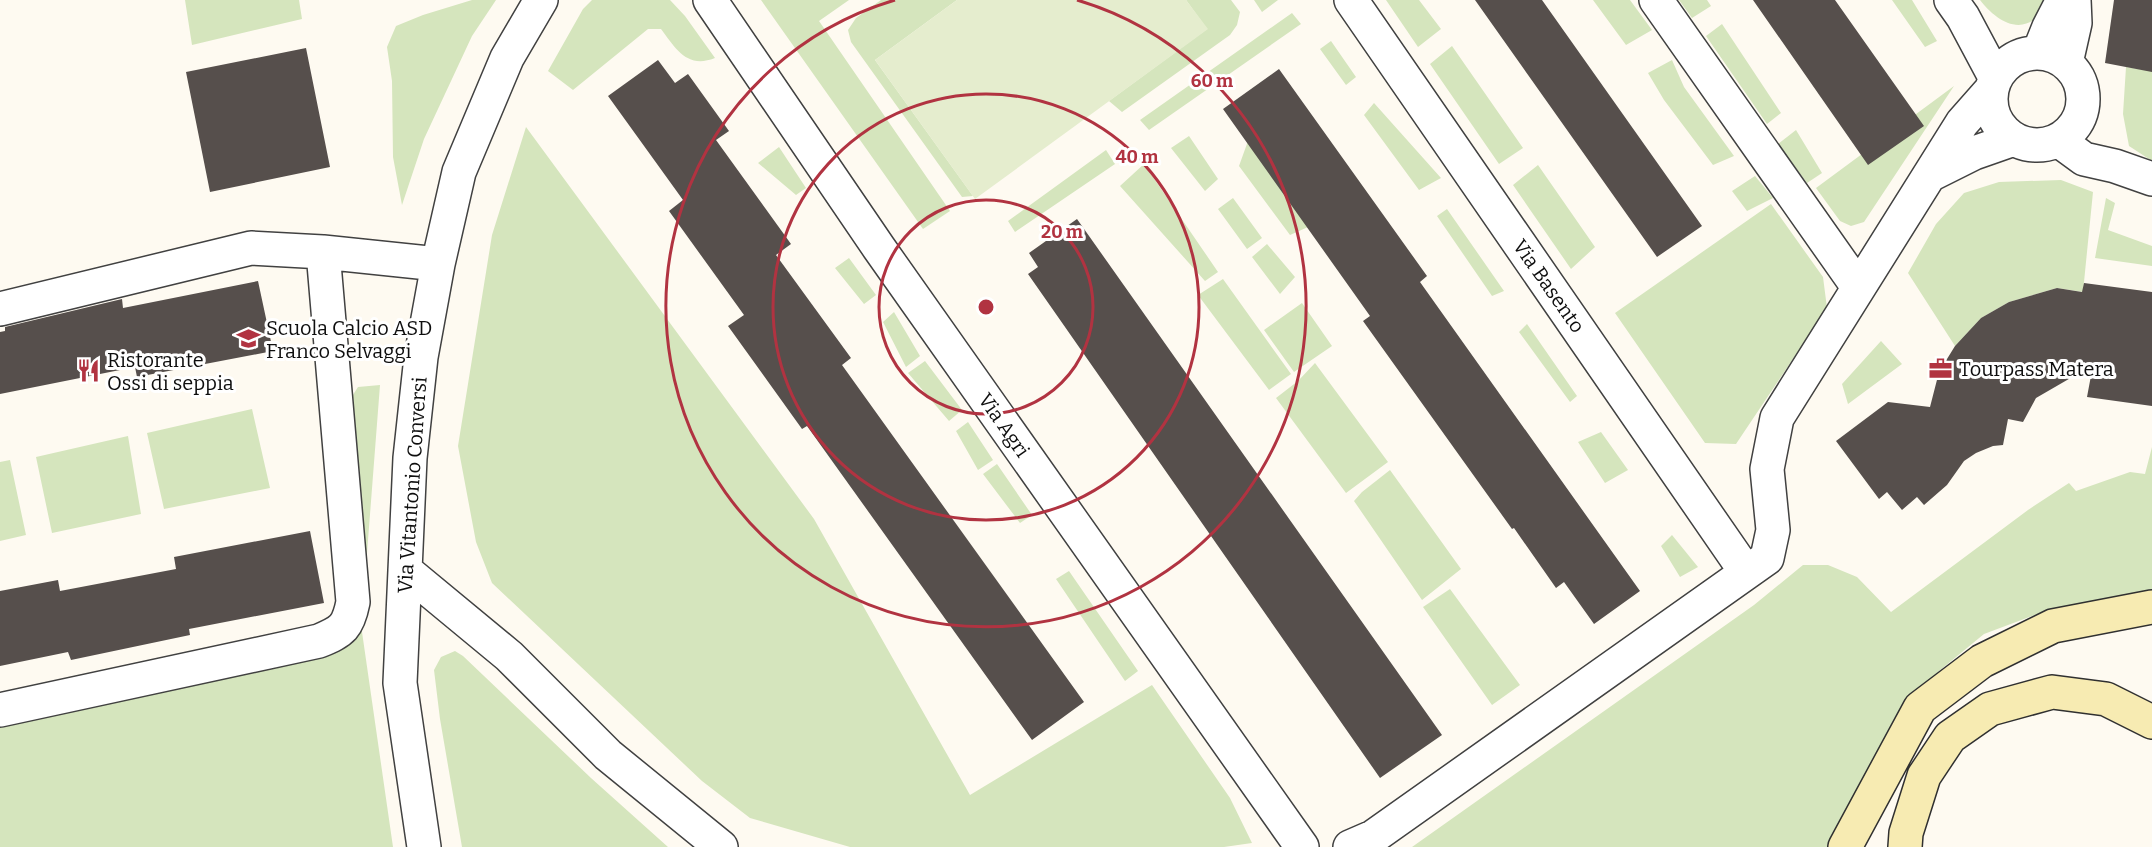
<svg xmlns="http://www.w3.org/2000/svg" width="2152" height="847" viewBox="0 0 2152 847" font-family="Bitter,serif">
  <style>
    .green { fill: #d5e5bd }
    .pitch { fill: #e5edce }
    .building { fill: #564f4c }
    .lines { fill: none; stroke-linecap: round; stroke-linejoin: round }
    .street-casing { stroke: #414141; stroke-width: 36 }
    .secondary-casing { stroke: #303030; stroke-width: 36 }
    .street { stroke: #fff; stroke-width: 33 }
    .secondary { stroke: #f7ebb2; stroke-width: 33 }
    .ring { fill: none; stroke: #b13341; stroke-width: 3 }
    .labels { text-anchor: middle; stroke-width: 6; stroke-linejoin: round; paint-order: stroke }
    .street-label { font-size: 20px; fill: #0e0e0e; stroke: #fff }
    .poi-label { font-size: 20px; fill: #0e0e0e; stroke: #fff; text-anchor: start }
    .centre { fill: #b13341; stroke: #fff; stroke-width: 3 }
    .ring-label { font-size: 18px; text-anchor: middle; font-weight: bold; fill: #b13341; stroke: #fff; stroke-width: 6; stroke-linejoin: round; paint-order: stroke }
  </style>
  <rect width="100%" height="100%" fill="#fefaf1"/>
  <path class="green" d="M185,0h114l3,19 -110,26z
    M472,0h24l-24,36 -48,103 -22,66 -9,-48 -1,-76 -5,-34 9,-21 27,-11z
    M592,0h78l15,16 30,42c-28,11 -39,-9 -54,-29h-13l-75,61 -25,-19 35,-62z
    M761,0h88l-30,21 131,190 -27,18z
    M881,0h76l-82,60 98,136 -11,1 -111,-155 -3,-12 8,-12z
    M1186,0h45l9,12 -3,13 -7,10 -108,77 -13,-11 98,-72z
    M1254,0h24l-16,12z
    M1386,0h33l22,29 -23,18z
    M1593,0h37l22,30 -26,15z
    M1679,0h28l4,6 -19,12z
    M1892,0h20l25,41 -12,6z
    M1980,0h66c-2,5 -5,13 -9,17 -20,19 -44,0 -57,-17z
    M1292,13l9,11 -152,106 -9,-10z
    M1722,24l59,89 -14,11 -61,-88z
    M1331,41l25,36 -10,8 -26,-36z
    M1452,46l71,102 -24,16 -69,-100z
    M1672,60l12,27 50,69 -21,9 -49,-65 -16,-27z
    M2126,67l26,4v90l-23,-15 -6,-32z
    M1954,86l-90,136 -13,4 -11,-5 -24,-33z
    M1374,103l67,75 -22,12 -55,-75z
    M526,127l288,392 156,276 182,-110 78,113 22,45 -28,4h-374l-100,-29 -48,-37 -210,-198 -16,-41 -18,-96 34,-211z
    M1796,130l26,43 -15,10 -29,-39z
    M1189,136l29,43 -13,12 -34,-43z
    M1248,141l60,86 -18,8 -51,-69z
    M779,147l27,41 -10,7 -38,-32z
    M1106,150l9,14 -100,68 -7,-11z
    M1144,164l74,108 -13,9 -85,-95z
    M1538,165l57,82 -24,22 -58,-84z
    M1755,176l18,22 -26,13 -15,-20z
    M2061,180l32,12 -10,100 -26,-4 -48,14 -28,16 -26,28 -47,-73 28,-49 28,-31 35,-11z
    M1233,198l29,40 -15,11 -29,-40z
    M2106,198l9,5 -7,27 44,16v20l-57,-8z
    M1771,204l52,73 4,31 -91,136 -31,-1 -90,-130z
    M1447,209l57,82 -12,5 -55,-80z
    M1267,244l28,33 -15,17 -28,-37z
    M849,258l27,37 -12,9 -29,-36z
    M1223,279l68,95 -22,16 -71,-95z
    M1302,303l30,43 -38,26 -30,-42z
    M894,312l26,44 -14,11 -23,-45z
    M1527,324l50,72 -7,6 -51,-70z
    M1881,341l21,23 -54,40 -6,-20z
    M925,361l37,49 -13,11 -41,-48z
    M1315,363l73,99 -42,31 -70,-95 22,-17z
    M380,385l-15,194 -28,-159 21,-33z
    M252,409l18,79 -106,21 -17,-76z
    M968,422l25,38 -15,10 -22,-39z
    M1601,432l27,38 -23,13 -27,-41z
    M128,436l13,78 -89,19 -16,-76z
    M2152,447v142l-109,23 -59,22 -45,37 -36,38 -35,60 -41,78h-415l342,-242 49,-40h25l29,12 34,35 137,-102 41,-27 7,8 54,-19 15,2z
    M10,460l16,75 -26,6v-79z
    M997,464l35,51 -12,8 -37,-49z
    M1390,470l71,99 -39,31 -68,-99 8,-9z
    M1672,535l26,32 -18,10 -19,-31z
    M1069,571l69,100 -13,10 -69,-102z
    M1450,589l70,96 -28,20 -69,-98z
    M361,625l32,222h-393v-127z
    M455,651l8,5 128,122 77,69h-206l-22,-128 -6,-49 7,-13z"/>
  <path class="pitch" d="M957,0h229l22,29 -233,170 -100,-139z"/>
  <path class="building" d="M1475,0h67l160,226 -45,31z
    M1753,0h82l89,126 -56,39z
    M2114,0h38v72l-47,-9z
    M306,48l24,119 -120,25 -24,-120z
    M658,60l17,23 13,-9 41,57 -13,9 75,104 -15,11 75,103 -9,7 242,337 -52,38 -225,-314 -5,3 -74,-103 16,-11 -75,-104 14,-11 -75,-104z
    M1279,69l148,207 -7,6 220,309 -46,33 -30,-42 -8,6 -42,-60 -2,1 -149,-208 7,-5 -147,-207z
    M1077,219l365,516 -62,43 -352,-504 10,-7 -9,-14z
    M258,281l15,70 -136,26 -2,-10 -135,27v-62l5,-1v-4l117,-28 1,9z
    M2084,283l68,9v114l-65,-9 6,-32 -57,33 -13,24 -15,-3 -5,26 -10,1 -17,7 -12,8 -17,24 -23,20 -7,-8 -15,13 -15,-18 -8,7 -43,-58 52,-39 42,5 9,-35 16,-26 26,-28 28,-16 48,-14 25,4z
    M310,531l14,72 -135,26 1,6 -119,25 -3,-8 -68,14v-75l58,-11 2,11 116,-22 -2,-12z"/>
  <g class="lines">
    <defs>
      <path id="street" d="M710,0l169,248 423,599
        M1351,0l395,572
        M1656,0l202,287
        M1951,0l12,17 32,60
        M2039,52l10,-25 14,-27
        M1991 99a46 46 0 1 1 92 0a46 46 0 1 1-92 0Z
        M2066,63l9,-40 -1,-23
        M2058,140l26,19 31,7 37,13
        M1930,175l44,-22 40,-14
        M0,309l251,-61 72,4 115,12
        M405,570l104,86 99,99 113,92
        M0,710l319,-69c24,-10 29,-14 34,-39l-30,-350
        M424,847l-24,-164 10,-225 11,-101 17,-93 21,-92 48,-114 34,-58
        M1350,847l23,-10 394,-279 6,-28 -6,-61 10,-51 185,-295 30,-34"/>
      <path id="secondary" d="M1845,847l75,-139 62,-47 71,-35 99,-19
        M1905,847l1,-14 18,-57 26,-39 40,-28 62,-17 54,7 46,23"/>
    </defs>
    <use href="#street" class="street-casing"/>
    <use href="#secondary" class="secondary-casing"/>
    <use href="#street" class="street"/>
    <use href="#secondary" class="secondary"/>
  </g>
  <g class="ring">
    <circle cx="986" cy="307" r="107"/>
    <circle cx="986" cy="307" r="213"/>
    <path d="M1077 0A320 320 0 1 1 895 0"/>
  </g>
  <defs>
    <symbol id="school-bare" viewBox="-9 -9 18 18"><path d="M0-5L7-2L0 1L-7-2ZM-4 1L0 2.5L4 1V4Q0 6-4 4Z" fill="#b13341" stroke="#fff" stroke-width="2.5" paint-order="stroke"/></symbol>
    <symbol id="office-bare" viewBox="-9 -9 18 18"><path d="M-6-3h4V-5.5h4V-3h4V5H-6ZM-1-4.5V-3h2v-1.5ZM-6 0V1H6V0Z" fill="#b13341" stroke="#fff" stroke-width="2.5" paint-order="stroke"/></symbol>
    <symbol id="restaurant-bare" viewBox="-9 -9 18 18"><path d="M-5-6h1v4h1v-4h1v4h1v-4h1v5L-1.5 .5V6h-2V.5L-5-1ZM5-6V6H3V1.5H1.5Q1.5-4 5-6Z" fill="#b13341" stroke="#fff" stroke-width="2.5" paint-order="stroke"/></symbol>
  </defs>
  <g fill-rule="evenodd">
    <use href="#school-bare" x="232" y="322" width="33" height="33"/>
    <use href="#office-bare" x="1924" y="352" width="33" height="33"/>
    <use href="#restaurant-bare" x="72" y="354" width="33" height="33"/>
  </g>
  <g class="labels">
    <g class="street-label">
      <text transform="translate(1549 286) rotate(55)" y="7">Via Basento</text>
      <text transform="translate(1004 425) rotate(55)" y="7">Via Agri</text>
      <text transform="translate(412 485) rotate(-86)" y="7">Via Vitantonio Conversi</text>
    </g>
    <g class="poi-label">
      <text x="266" y="335">Scuola Calcio ASD<tspan x="266" dy="23">Franco Selvaggi</tspan></text>
      <text x="107" y="367">Ristorante<tspan x="107" dy="23">Ossi di seppia</tspan></text>
      <text x="1959" y="376">Tourpass Matera</text>
    </g>
  </g>
  <circle cx="986" cy="307" r="9" class="centre"/>
  <g class="ring-label">
    <text x="1212" y="87">60 m</text>
    <text x="1137" y="163">40 m</text>
    <text x="1062" y="238">20 m</text>
  </g>
</svg>
